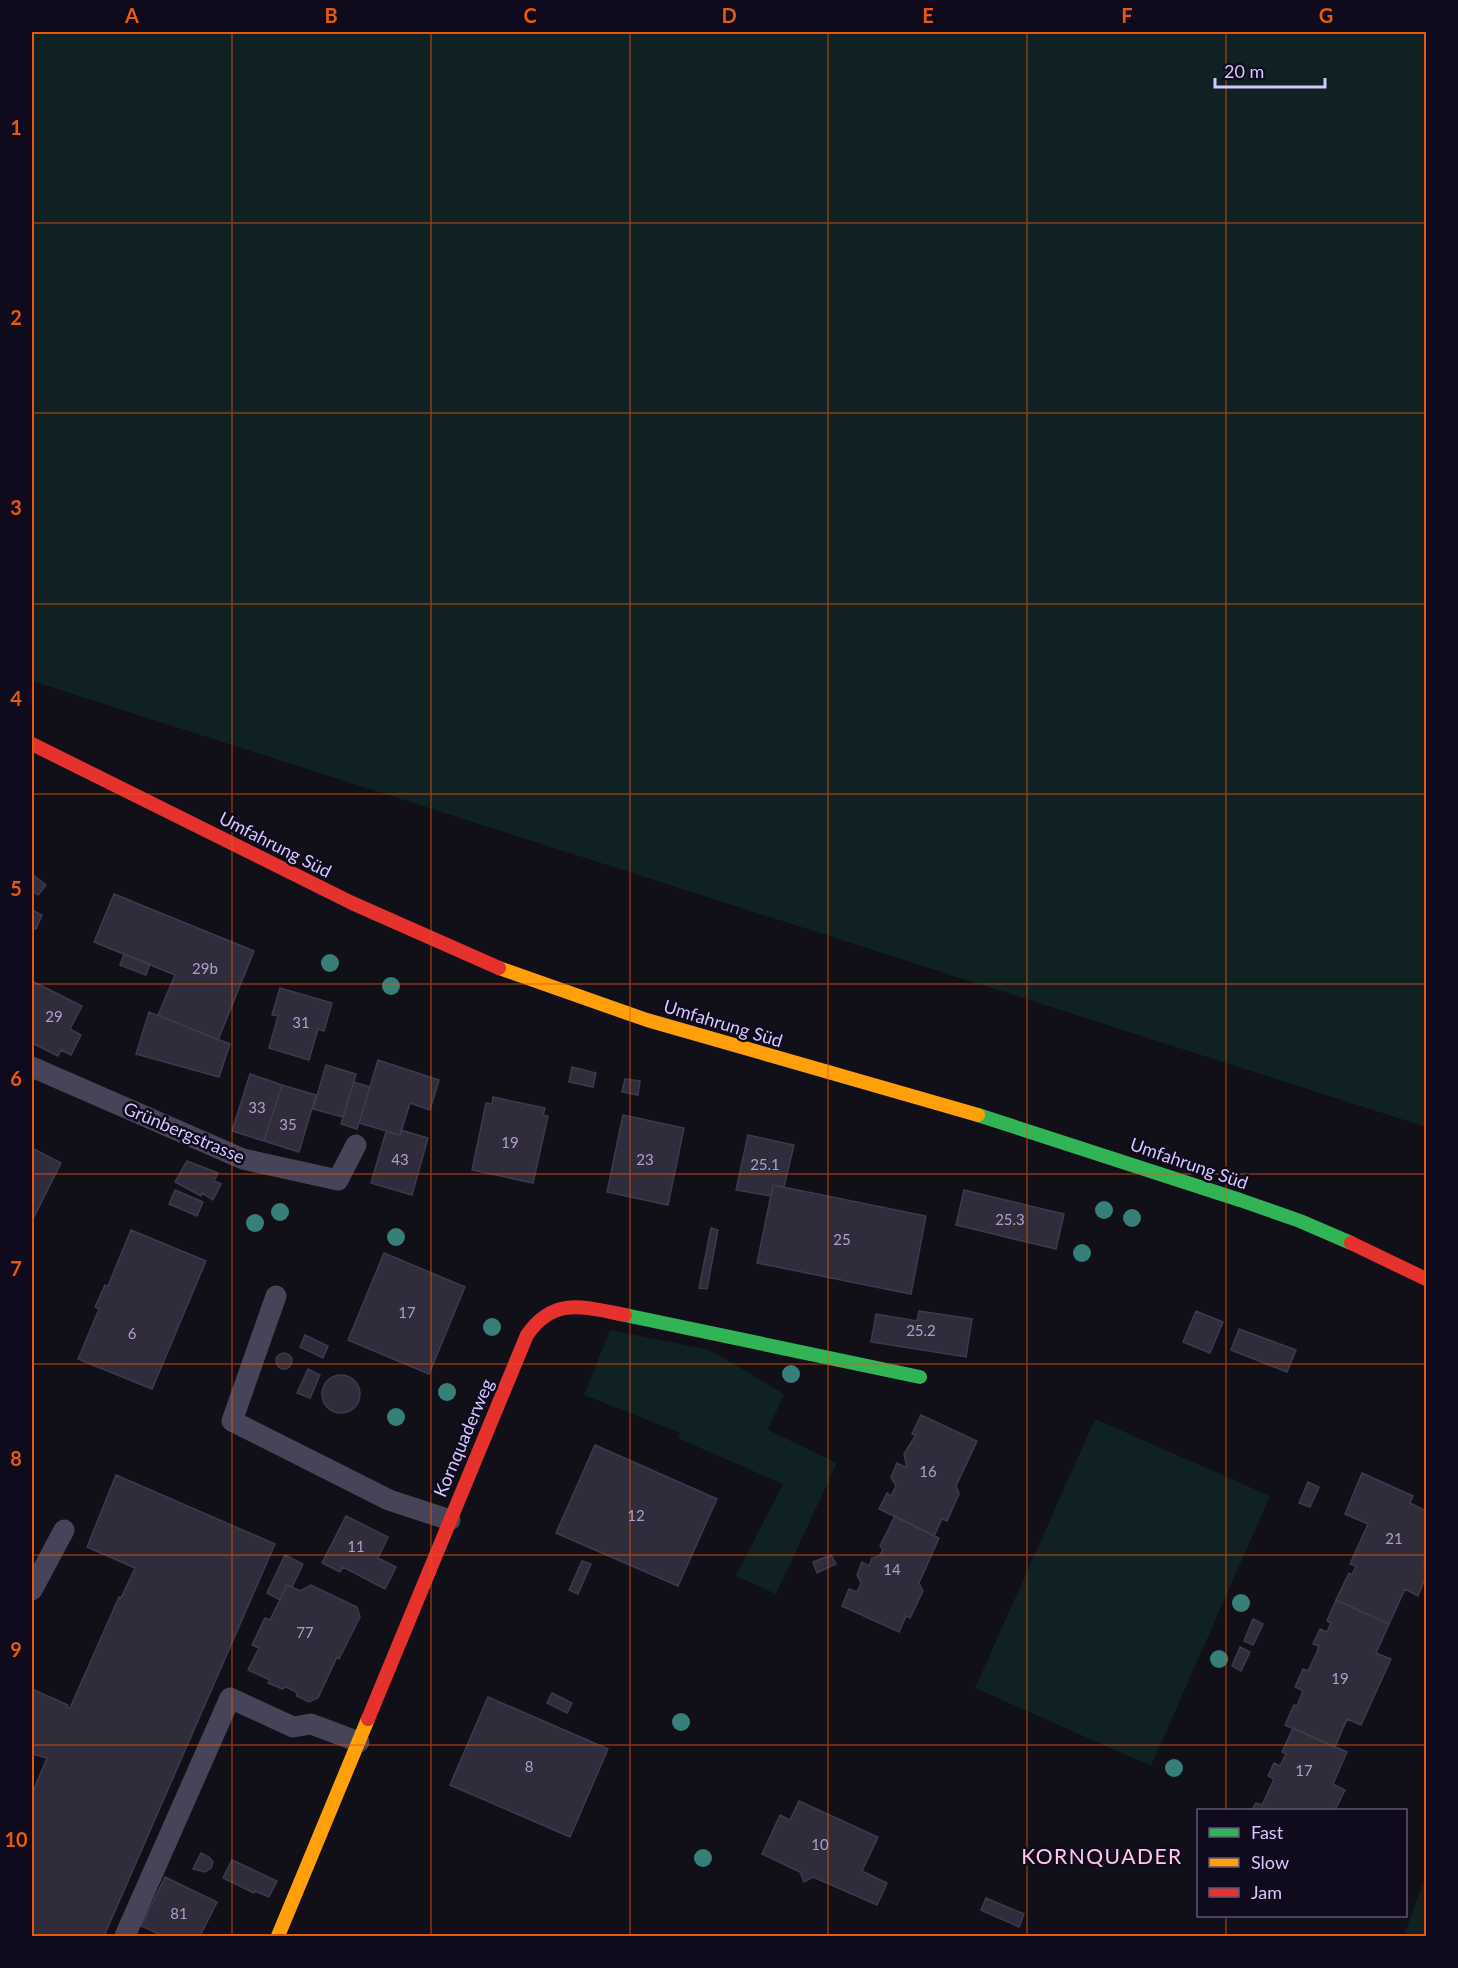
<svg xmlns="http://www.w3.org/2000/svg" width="1458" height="1968" viewBox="0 0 1458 1968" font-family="Lato,sans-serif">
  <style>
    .green { fill: #0f2123 }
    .building { fill: #302c3b; stroke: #3f394d; stroke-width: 1.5 }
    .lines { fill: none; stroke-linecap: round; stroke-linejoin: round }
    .lane { stroke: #474459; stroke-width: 21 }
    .fast { stroke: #30b455; stroke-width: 14 }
    .slow { stroke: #ff9f0a; stroke-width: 14 }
    .jam { stroke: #e5322d; stroke-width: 14 }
    .tree { fill: #377f79 }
    .grid { fill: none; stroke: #e8590c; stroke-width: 1.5; stroke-opacity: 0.55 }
    .labels { text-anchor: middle; stroke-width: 5; stroke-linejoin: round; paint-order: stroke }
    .number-label { font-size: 15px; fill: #aba0cd }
    .street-label { font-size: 18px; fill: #d4c7fe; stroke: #100b1c }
    .quarter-label { font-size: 21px; letter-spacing: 1.5px; fill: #fec9e5; stroke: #100b1c }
    .neatline { fill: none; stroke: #e8590c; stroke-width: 2 }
    .grid-label { font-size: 20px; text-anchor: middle; font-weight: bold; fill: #e8590c }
  </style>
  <rect width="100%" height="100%" fill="#110f18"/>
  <path class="green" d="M32,32h1394v1095l-1394,-446z
    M610,1330l100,20 74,44 -16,36 69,33 -61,131 -40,-18 47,-92 -106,-46 3,-5 -96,-38z
    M1095,1419l175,77 -119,270 -176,-78z
    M1426,1875v61h-16l-5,-4z"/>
  <path class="building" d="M32,874l14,11 -8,10 -6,-4z
    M114,894l140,57 -36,89 -60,-25 17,-40 -81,-33z
    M32,910l10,5 -6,14 -4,-2z
    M124,954l26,10 -4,11 -26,-10z
    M32,981l50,25 -12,23 11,6 -10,20 -10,-5 -3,6 -26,-13z
    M280,988l52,15 -8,28 -6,-2 -9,31 -40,-12 9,-32 -6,-1z
    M149,1012l81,32 -11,33 -83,-23z
    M378,1060l61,20 -9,30 -20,-7 -10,32 -41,-12z
    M326,1065l30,9 -13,43 -30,-8z
    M572,1067l24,6 -3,14 -24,-5z
    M250,1074l32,11 -18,56 -32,-10z
    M625,1079l15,2 -2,14 -16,-3z
    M354,1082l16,5 -13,42 -16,-5z
    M282,1085l34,10 -17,57 -35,-11z
    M493,1097l52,11 -2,7 5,1 -15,67 -61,-13 14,-67 6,1z
    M623,1115l61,13 -16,77 -61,-13z
    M401,1130l27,8 -16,57 -41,-12 15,-51 14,3z
    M748,1135l46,10 -10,42 -11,-2 -2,11 -35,-6z
    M32,1148l29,15 -29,58z
    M187,1161l31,12 -4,8 7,3 -8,16 -11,-7 -1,3 -26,-14z
    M773,1185l153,31 -15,78 -154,-31z
    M175,1190l28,12 -6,14 -28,-12z
    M964,1190l100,24 -8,35 -100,-24z
    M711,1228l7,2 -11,59 -8,-1z
    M131,1230l75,31 -54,128 -74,-30 21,-50 -4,-2 10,-22 3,1z
    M384,1253l81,34 -36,87 -81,-34z
    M919,1311l53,8 -6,38 -95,-15 5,-28 41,7z
    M1196,1311l27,11 -13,31 -27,-11z
    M1239,1329l57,21 -9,22 -56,-22z
    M305,1335l23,11 -5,12 -23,-11z
    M276 1361a8 8 0 1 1 16 0a8 8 0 1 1-16 0Z
    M308,1369l12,6 -10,23 -13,-5z
    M322 1394a19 19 0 1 1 38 0a19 19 0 1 1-38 0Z
    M921,1415l56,26 -21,45 3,8 -12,27 -5,-2 -8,17 -55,-27 8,-16 4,3 5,-10 -5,-9 6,-14 10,5 -3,-14 12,-19 -4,-1z
    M595,1445l122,54 -39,87 -122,-53z
    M1362,1473l51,23 -3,7 16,8v47l-4,9 4,2v7l-8,20 -13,-7 -16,35 -53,-24 13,-27 3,2 4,-9 -6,-2 18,-40 -23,-10z
    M116,1475l159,69 -171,392h-72v-142l15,-36 -15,-4v-65l36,16 -1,2 3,1 49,-111 2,1 14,-30 -48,-21z
    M1308,1482l11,5 -9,20 -11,-4z
    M346,1516l42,21 -10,21 18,9 -11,22 -42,-22 -3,5 -18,-9z
    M895,1516l44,22 -20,45 4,8 -13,27 -4,-2 -7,16 -57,-26 7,-17 8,3 4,-9 -4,-8 5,-13 7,4 3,-8 7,-2 4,-6 -3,-4z
    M285,1555l18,9 -11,23 -5,-2 -7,15 -13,-7z
    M831,1555l5,9 -19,9 -4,-11z
    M582,1561l9,3 -13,30 -9,-4z
    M287,1585l13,6 11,-6 46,22 3,10 -21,42 -2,-2 -19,41 -9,4 -12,-6 -1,-4 -10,-5 -4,2 -14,-6 2,-3 -22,-10 11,-22 -7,-3 13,-27 5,2z
    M1336,1600l53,24 -13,29 15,6 -30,66 -14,-6 -12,28 -50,-22 9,-20 3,1 6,-15 -8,-4 8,-18 5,2 9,-19 2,-6 -6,-2 7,-15 7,3 4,-9 -4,-2z
    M1253,1619l10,5 -10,21 -9,-4z
    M1240,1647l10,5 -9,19 -9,-5z
    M552,1693l20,10 -5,10 -20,-10z
    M488,1697l120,52 -38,88 -120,-52z
    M1293,1728l54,24 -14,32 12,6 -10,20h-83l4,-7 6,2 12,-26 -6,-3 6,-13 6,3 6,-12 -4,-2z
    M799,1801l79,36 -16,34 25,12 -10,22 -64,-28 -9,5 -4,-10 -38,-18 18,-39 10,5z
    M201,1853l8,4 4,5 -2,6 -6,4 -12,-3z
    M232,1860l45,21 -8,16 -14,-6 -1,2 -31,-15z
    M165,1877l52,25 -17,34h-37l-22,-10z
    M986,1898l38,16 -5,13 -38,-17z"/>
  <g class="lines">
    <path class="lane" d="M32,1067l211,92 95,21 18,-35
      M276,1296l-44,125 157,79 61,20
      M32,1590l32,-60
      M125,1936l105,-238 63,29 18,-3 48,18"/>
    <path class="fast" d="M978,1115l262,85 60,21 51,22
      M625,1315l295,62"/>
    <path class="slow" d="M499,968l148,52 331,95
      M278,1936l90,-217"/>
    <path class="jam" d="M32,744l320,159 147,65
      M1351,1243l75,36
      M368,1719l159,-384c27,-39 57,-28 98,-20"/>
  </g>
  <g class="tree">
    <circle cx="330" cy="963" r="9"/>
    <circle cx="391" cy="986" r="9"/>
    <circle cx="1104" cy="1210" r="9"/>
    <circle cx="280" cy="1212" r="9"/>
    <circle cx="1132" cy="1218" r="9"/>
    <circle cx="255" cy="1223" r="9"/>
    <circle cx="396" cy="1237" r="9"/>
    <circle cx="1082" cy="1253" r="9"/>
    <circle cx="492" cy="1327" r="9"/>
    <circle cx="791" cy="1374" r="9"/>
    <circle cx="447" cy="1392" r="9"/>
    <circle cx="396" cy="1417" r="9"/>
    <circle cx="1241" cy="1603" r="9"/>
    <circle cx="1219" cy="1659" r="9"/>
    <circle cx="681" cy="1722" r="9"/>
    <circle cx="1174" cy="1768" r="9"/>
    <circle cx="703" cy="1858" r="9"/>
  </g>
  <path class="grid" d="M232,32v1904M431,32v1904M630,32v1904M828,32v1904M1027,32v1904M1226,32v1778M32,223h1394M32,413h1394M32,604h1394M32,794h1394M32,984h1394M32,1174h1394M32,1364h1394M32,1555h1394M32,1745h1394M1226,1916v20"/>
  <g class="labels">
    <g class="number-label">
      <text x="205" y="974">29b</text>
      <text x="54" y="1022">29</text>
      <text x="301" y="1028">31</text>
      <text x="257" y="1113">33</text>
      <text x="288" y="1130">35</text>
      <text x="510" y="1148">19</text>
      <text x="400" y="1165">43</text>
      <text x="645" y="1165">23</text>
      <text x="765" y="1170">25.1</text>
      <text x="1010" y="1225">25.3</text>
      <text x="842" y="1245">25</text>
      <text x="407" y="1318">17</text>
      <text x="921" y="1336">25.2</text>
      <text x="132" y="1339">6</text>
      <text x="928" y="1477">16</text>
      <text x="636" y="1521">12</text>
      <text x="1394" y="1544">21</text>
      <text x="356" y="1552">11</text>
      <text x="892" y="1575">14</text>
      <text x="305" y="1638">77</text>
      <text x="1340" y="1684">19</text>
      <text x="529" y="1772">8</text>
      <text x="1304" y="1776">17</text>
      <text x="820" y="1850">10</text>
      <text x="179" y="1919">81</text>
    </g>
    <g class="street-label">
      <text transform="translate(275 845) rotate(27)" y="6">Umfahrung Süd</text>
      <text transform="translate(723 1024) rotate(17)" y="6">Umfahrung Süd</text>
      <text transform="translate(184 1133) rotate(23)" y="6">Grünbergstrasse</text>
      <text transform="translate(1189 1164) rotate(19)" y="6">Umfahrung Süd</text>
      <text transform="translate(464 1438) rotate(-67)" y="6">Kornquaderweg</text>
    </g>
    <g class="quarter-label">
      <text x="1102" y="1864">KORNQUADER</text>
    </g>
  </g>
  <rect width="1458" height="1968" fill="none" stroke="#100b1c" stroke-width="66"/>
  <rect x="1197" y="1809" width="210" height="108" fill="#100b1c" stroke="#5e5676" stroke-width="1.5"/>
  <rect x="1209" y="1828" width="30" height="9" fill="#30b455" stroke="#5e5676" stroke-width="1.5"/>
  <text x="1251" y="1839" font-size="18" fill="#d4c7fe">Fast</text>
  <rect x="1209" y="1858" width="30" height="9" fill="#ff9f0a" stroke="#5e5676" stroke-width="1.5"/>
  <text x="1251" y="1869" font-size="18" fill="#d4c7fe">Slow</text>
  <rect x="1209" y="1888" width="30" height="9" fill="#e5322d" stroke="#5e5676" stroke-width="1.5"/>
  <text x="1251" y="1899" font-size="18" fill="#d4c7fe">Jam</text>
  <path d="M1215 78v9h110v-9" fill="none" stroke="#d4c7fe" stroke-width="3"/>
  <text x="1224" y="78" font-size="18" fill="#d4c7fe" stroke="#100b1c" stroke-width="4.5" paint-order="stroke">20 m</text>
  <rect x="33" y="33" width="1392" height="1902" class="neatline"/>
  <g class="grid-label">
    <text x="132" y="23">A</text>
    <text x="331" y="23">B</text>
    <text x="530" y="23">C</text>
    <text x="729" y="23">D</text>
    <text x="928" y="23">E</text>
    <text x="1127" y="23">F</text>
    <text x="1326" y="23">G</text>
    <text x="16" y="135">1</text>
    <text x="16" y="325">2</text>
    <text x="16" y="515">3</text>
    <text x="16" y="706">4</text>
    <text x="16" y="896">5</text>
    <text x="16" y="1086">6</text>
    <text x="16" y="1276">7</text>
    <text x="16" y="1466">8</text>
    <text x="16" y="1657">9</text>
    <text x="16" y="1847">10</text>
  </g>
</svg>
